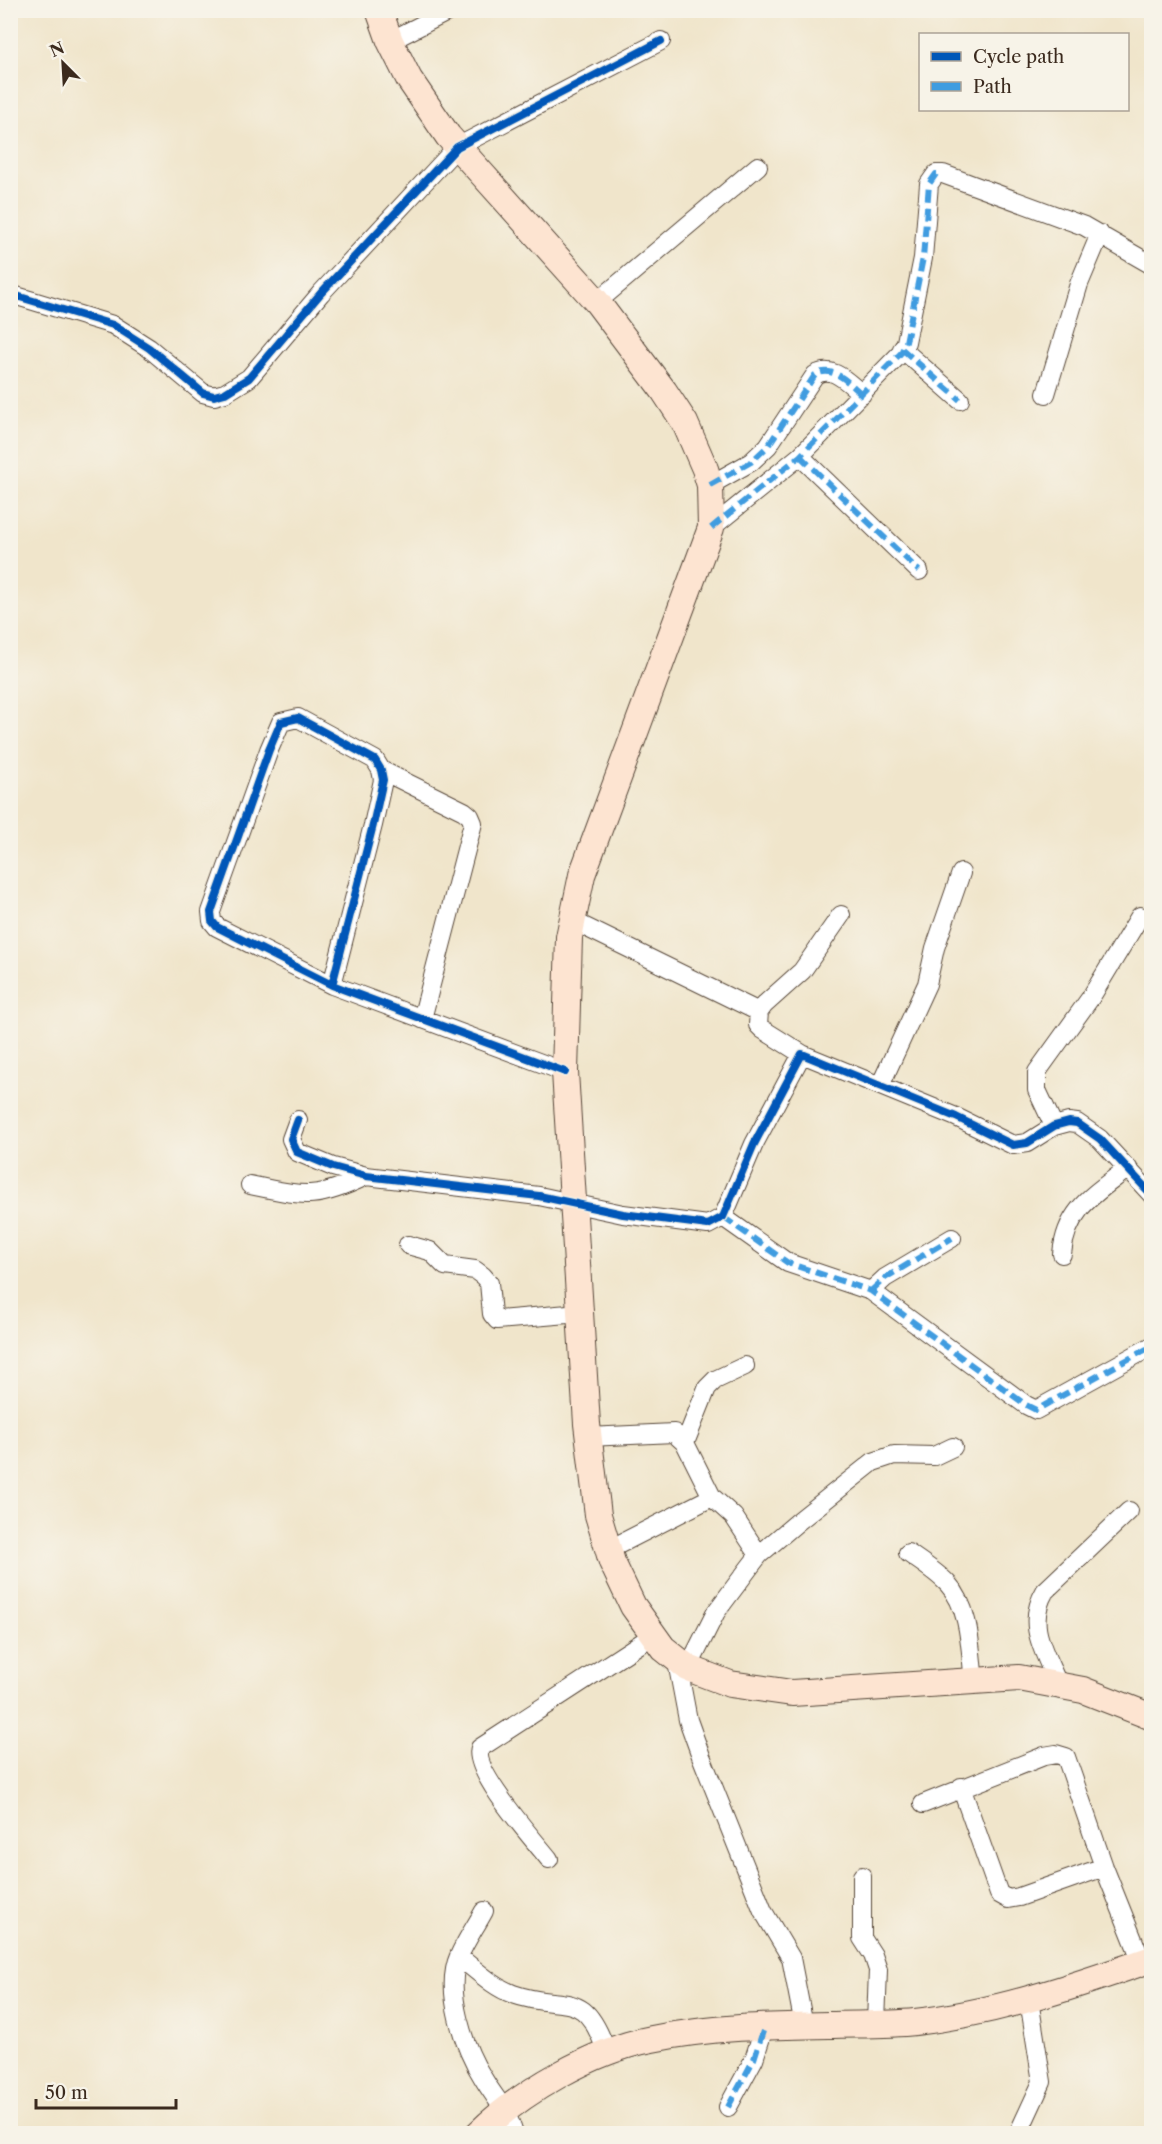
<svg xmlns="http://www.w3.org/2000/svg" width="1162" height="2144" viewBox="0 0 1162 2144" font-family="'Libre Caslon Text',serif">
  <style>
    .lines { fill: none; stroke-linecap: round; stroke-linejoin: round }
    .minor-casing { stroke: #564638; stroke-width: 20 }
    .secondary-casing { stroke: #564638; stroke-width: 28 }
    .minor { stroke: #fff; stroke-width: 18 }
    .secondary { stroke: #fde4d1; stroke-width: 26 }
    .quiet { stroke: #3f9ce0; stroke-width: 6; stroke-dasharray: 12 6; stroke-linecap: butt }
    .cycleway-casing { stroke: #f7f3e8; stroke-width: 11 }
    .cycleway { stroke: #0057b8; stroke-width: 8 }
  </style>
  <rect width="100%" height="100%" fill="#f7f3e8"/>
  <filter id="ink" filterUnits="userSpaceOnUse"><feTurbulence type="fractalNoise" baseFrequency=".0167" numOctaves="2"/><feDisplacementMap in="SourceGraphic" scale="12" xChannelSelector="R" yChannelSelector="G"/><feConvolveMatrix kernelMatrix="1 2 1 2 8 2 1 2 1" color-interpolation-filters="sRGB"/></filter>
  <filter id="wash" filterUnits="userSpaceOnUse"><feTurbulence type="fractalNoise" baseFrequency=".008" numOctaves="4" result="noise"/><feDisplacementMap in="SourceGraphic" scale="24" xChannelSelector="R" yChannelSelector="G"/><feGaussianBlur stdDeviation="1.35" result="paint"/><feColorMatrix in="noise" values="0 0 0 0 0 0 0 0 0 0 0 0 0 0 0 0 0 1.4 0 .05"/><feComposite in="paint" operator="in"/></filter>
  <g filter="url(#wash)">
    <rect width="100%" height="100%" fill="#f0e5cb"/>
  </g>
  <g filter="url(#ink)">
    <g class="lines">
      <defs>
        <path id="minor" d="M390,41l61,-31
          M10,294l103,31 36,23 54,45 11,3 11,-3 24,-15 72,-85 136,-146 204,-106
          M597,302l161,-136
          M902,349l58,51
          M1046,394l33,-110 21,-50
          M800,456l119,115
          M710,485l41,-23 17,-16 47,-71c18,-11 33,8 47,19
          M711,528l89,-72 101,-103 5,-11 17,-84 6,-74 7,-10h7l141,52 68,39
          M381,770l83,41 6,5 3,7 -51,196
          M571,920l188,92
          M332,985l-115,-58 -5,-6 -1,-9 58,-162 12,-28 17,-4 77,42 6,10 2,10 -10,45 -41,160 233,87
          M802,1054l-40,-25 -4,-4 1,-13 5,-7 38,-34 39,-56
          M880,1086l47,-102 8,-36 26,-75
          M298,1120l-7,19 6,13 36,15 33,9 173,20 84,18 85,11 15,-8 31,-73 48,-90 154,63 57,28 14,-2 27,-17 15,-4 8,1 23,16 52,56
          M1054,1126l-17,-36v-18l54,-75 49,-81
          M250,1185c54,11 65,16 116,-9
          M723,1217l65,46 83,28 155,114 10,5 116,-64
          M408,1245l22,6 15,15 30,4 8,6 6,7 3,31 5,6 83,-7
          M1062,1254c4,-45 33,-60 66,-86
          M871,1291l14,-13 67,-40
          M588,1437l86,-4 11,10 27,54 22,20 25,38
          M685,1443l22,-55 8,-8 30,-14
          M608,1550l104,-53
          M908,1553c13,9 29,19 40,31 23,25 22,66 26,98
          M677,1662l11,58 13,36 62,155 28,47 13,67
          M688,1668l28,-56 33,-44 10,-13 41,-35 73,-58 21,-7 40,1 19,-9
          M1058,1684c-13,-32 -33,-59 -13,-93l84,-80
          M961,1787l38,107 9,5 11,-2 85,-30
          M923,1804l121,-48 12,-2 10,3 38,110 38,95
          M549,1859c-15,-19 -78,-89 -69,-111l172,-112
          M862,1876v62l11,17 5,15 -2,53
          M484,1911c-8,15 -18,29 -25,45 -15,34 5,92 24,122 14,24 22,27 31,56
          M459,1957c16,12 34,30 54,37 53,19 70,-10 94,59
          M728,2107l26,-48 10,-31
          M1018,2134l24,-52 -13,-82"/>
        <path id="secondary" d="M379,10l11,31 19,38 39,57 149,166 67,89 21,32 20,46 5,16 1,43 -129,347 -13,62 -4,135 22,352 11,91 14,47 21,44 30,42 25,20 42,16 62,9 227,-15 64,12 69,27
          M478,2134c43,-42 115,-84 174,-95 58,-12 118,-13 177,-14 28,-1 58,0 86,-3 81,-9 160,-36 237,-63"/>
      </defs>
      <use href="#minor" class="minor-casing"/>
      <use href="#secondary" class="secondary-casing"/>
      <use href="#minor" class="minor"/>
      <use href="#secondary" class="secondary"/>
      <path class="quiet" d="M902,349l58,51
        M800,456l119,115
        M710,485l41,-23 17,-16 47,-71c18,-11 33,8 47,19
        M711,528l89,-72 101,-103 5,-11 17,-84 6,-74 7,-10h7
        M723,1217l65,46 83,28 155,114 10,5 116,-64
        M871,1291l14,-13 67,-40
        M728,2107l26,-48 10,-31"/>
      <defs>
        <path id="cycleway" d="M10,294l103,31 36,23 54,45 11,3 11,-3 24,-15 72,-85 136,-146 204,-106
          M332,985l-115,-58 -5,-6 -1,-9 58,-162 12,-28 17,-4 77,42 6,10 2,10 -10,45 -41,160 233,87
          M298,1120l-7,19 6,13 36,15 33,9 173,20 84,18 85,11 15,-8 31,-73 48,-90 154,63 57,28 14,-2 27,-17 15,-4 8,1 23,16 52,56"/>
      </defs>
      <use href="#cycleway" class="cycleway-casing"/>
      <use href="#cycleway" class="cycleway"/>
    </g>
  </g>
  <rect width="1162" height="2144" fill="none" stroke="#f7f3e8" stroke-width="36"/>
  <rect x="919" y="33" width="210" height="78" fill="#f7f3e8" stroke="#aca397" stroke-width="1.5"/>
  <rect x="931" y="52" width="30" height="9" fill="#0057b8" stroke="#aca397" stroke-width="1.5"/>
  <text x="973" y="63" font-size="18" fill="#3b2a1e">Cycle path</text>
  <rect x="931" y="82" width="30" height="9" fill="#3f9ce0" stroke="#aca397" stroke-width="1.5"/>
  <text x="973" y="93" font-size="18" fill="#3b2a1e">Path</text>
  <g transform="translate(63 63) rotate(336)" stroke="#f7f3e8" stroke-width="4.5" paint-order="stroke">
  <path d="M0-4.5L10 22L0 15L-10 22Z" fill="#3b2a1e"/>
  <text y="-9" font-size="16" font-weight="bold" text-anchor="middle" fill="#3b2a1e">N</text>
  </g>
  <path d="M36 2099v9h140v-9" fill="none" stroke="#3b2a1e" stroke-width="3"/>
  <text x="45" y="2099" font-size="18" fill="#3b2a1e" stroke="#f7f3e8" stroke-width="4.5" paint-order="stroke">50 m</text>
</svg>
